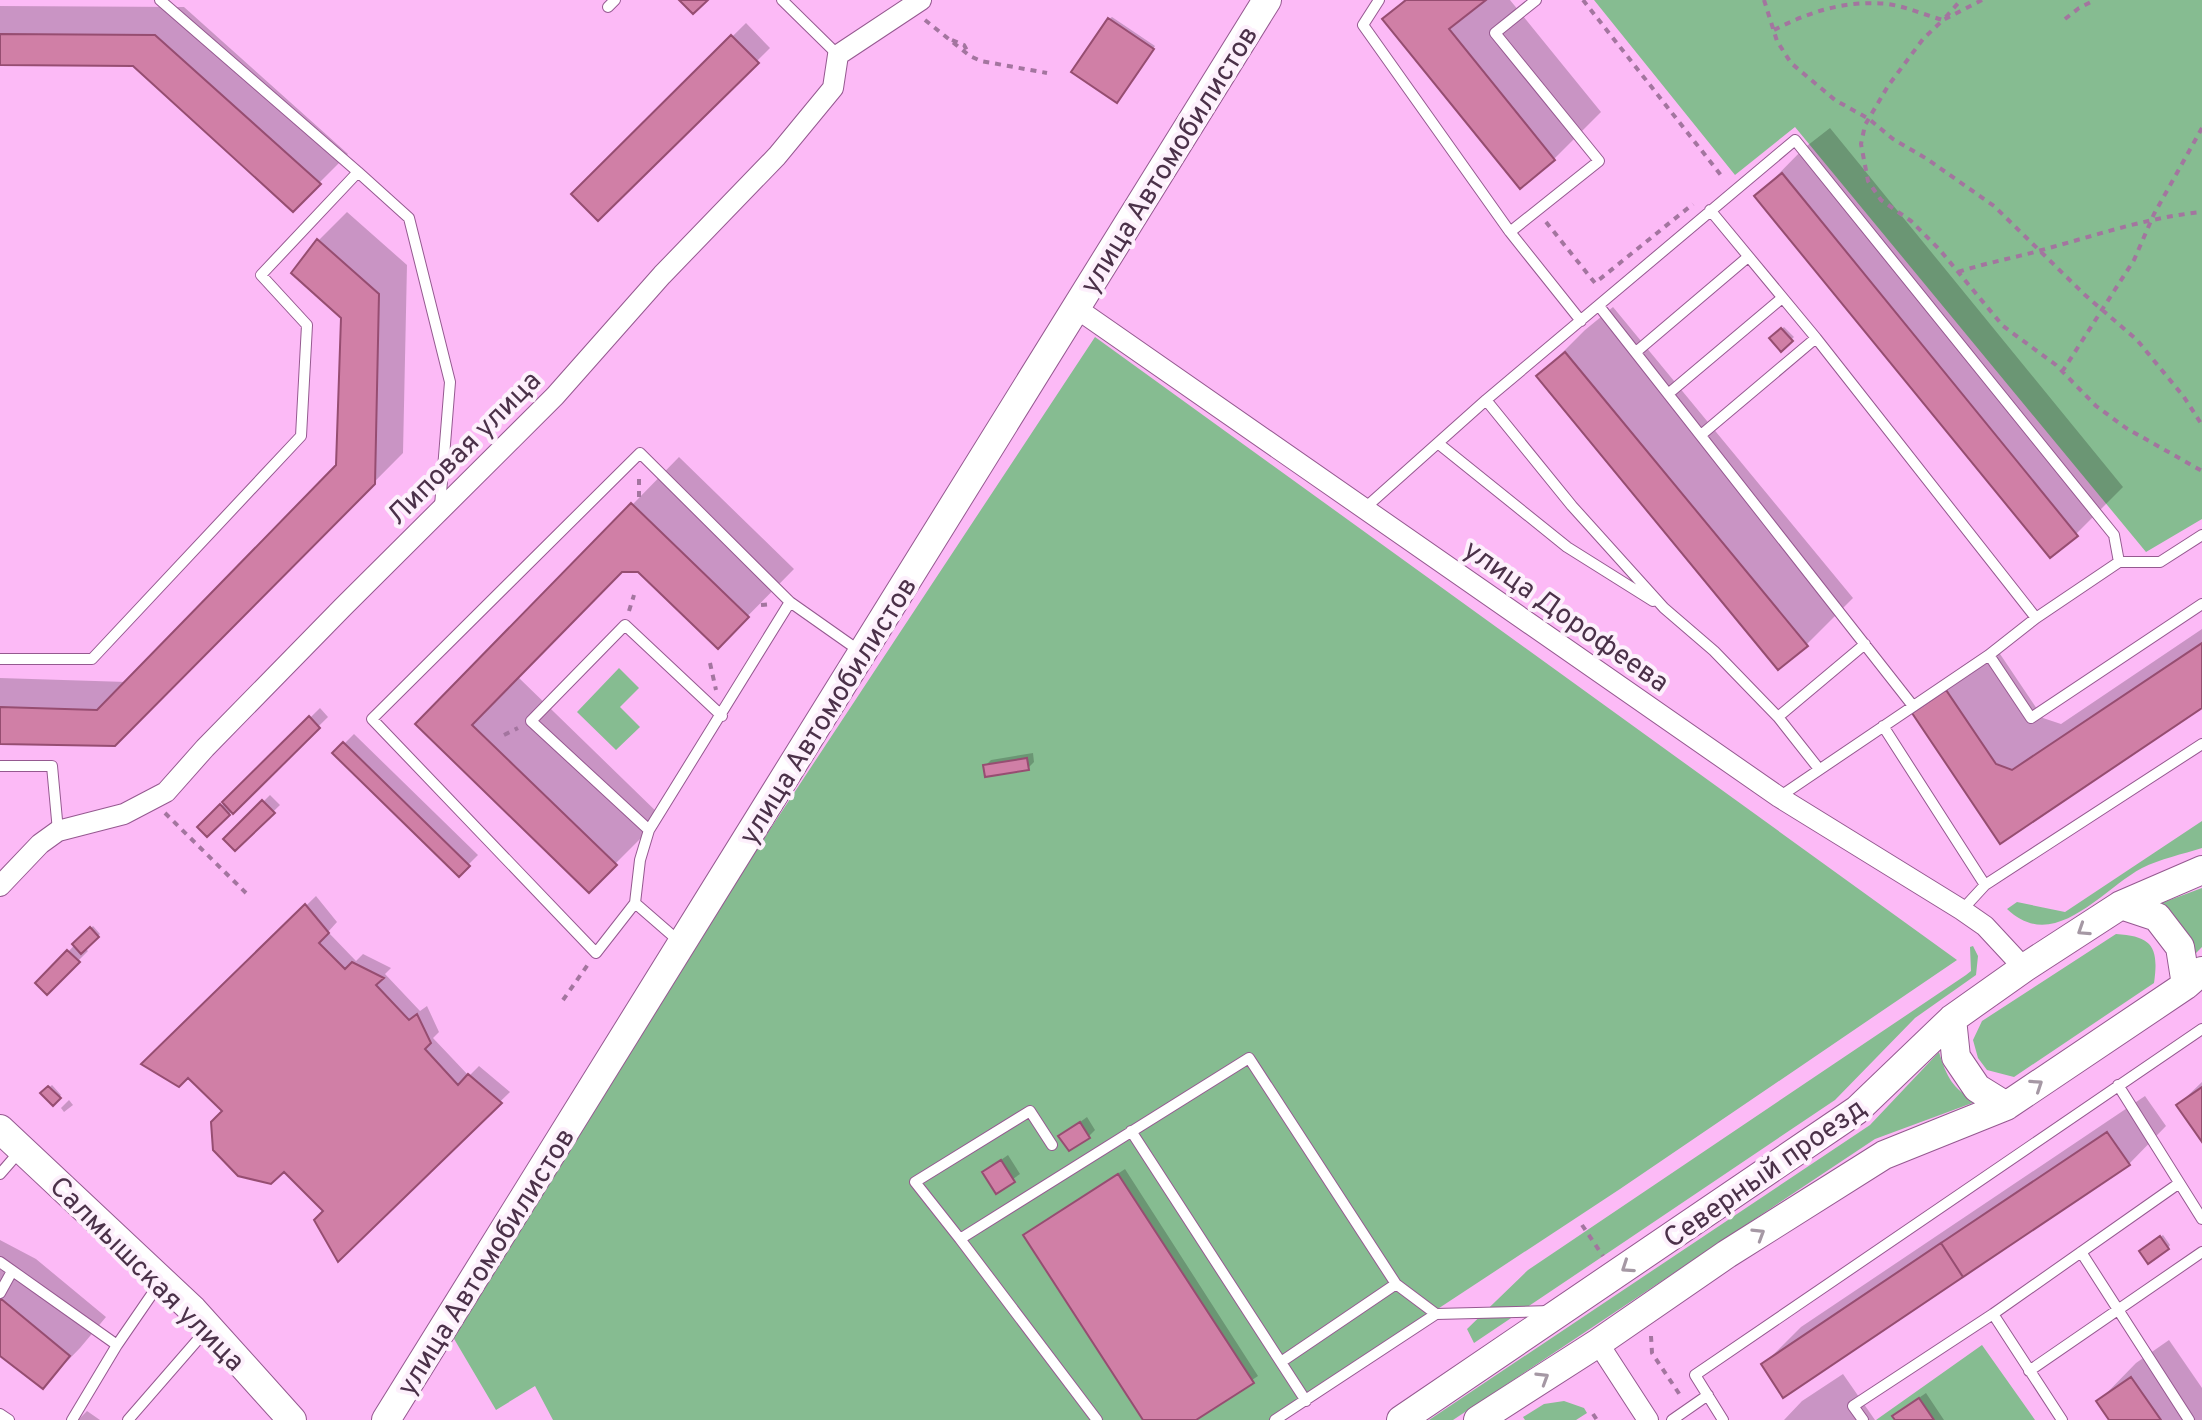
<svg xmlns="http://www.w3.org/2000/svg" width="2202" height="1420" viewBox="0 0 2202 1420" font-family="Overpass,sans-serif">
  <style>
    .green { fill: #86bc91 }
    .shadow { fill: #0003 }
    .building { fill: #d07fa6; stroke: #964d71; stroke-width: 2 }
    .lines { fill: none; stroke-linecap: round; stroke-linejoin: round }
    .lane-casing { stroke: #955990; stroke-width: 12 }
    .street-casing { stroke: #955990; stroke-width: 22 }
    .secondary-casing { stroke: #955990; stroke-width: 30 }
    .path { stroke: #a3759f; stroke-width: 4; stroke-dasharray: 6 6; stroke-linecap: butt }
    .lane { stroke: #fff; stroke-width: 10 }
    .street { stroke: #fff; stroke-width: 20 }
    .secondary { stroke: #fff; stroke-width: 28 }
    .oneway { stroke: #a598a4 }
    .labels { text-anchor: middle; stroke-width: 8; stroke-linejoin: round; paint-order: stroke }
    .street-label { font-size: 28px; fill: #4b3149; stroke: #fdf0fc }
  </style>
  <rect width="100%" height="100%" fill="#fcbaf6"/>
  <path class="green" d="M1594,0h608v519l-56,33 -351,-425 -60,48z
    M1095,337l862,623 -337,229 -351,231h-716l-18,-34 -39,24 -46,-78 311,-489z
    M619,668l20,20 -19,19 20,20 -24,23 -39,-38z
    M2202,821v27c-19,6 -42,11 -60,20 -41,22 -88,86 -135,41l10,-7 48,10z
    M2202,888v59l-9,9c-6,-27 -13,-34 -34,-52z
    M2116,934c37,2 43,14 38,49l-140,94 -27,-7 -9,-12 -5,-18 9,-19z
    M1973,946l5,10 -2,19 -61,43 -80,82 -361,243 -7,-14 61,-59 438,-295 5,-4 -1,-24z
    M1939,1052c8,26 13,35 36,50l-100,37 -422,281h-24l441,-295z
    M1982,1345l53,75h-159z
    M1564,1401l20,7 3,5 -11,7h-51l-2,-3 21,-13z"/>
  <path class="shadow" d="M1404,0h106l91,112 -47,47 -33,27 -136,-167z
    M0,6l184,1 164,147 -55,55 -160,-145 -133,-1z
    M1112,17l43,29 -36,52 -10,-79z
    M746,23l24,25 -172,171 -25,-25z
    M1830,128l293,359 -47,47 -319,-338 46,-47z
    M347,212l60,53 -4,188 -289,291 -114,-2v-64l127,4 211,-217 5,-148 -25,-76z
    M1613,307l240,291 -47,47 -267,-269 46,-46z
    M1784,327l10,10 -13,12 -9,-11z
    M679,457l115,112 -76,77 -79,-76h-17l-104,107 144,140 -73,73 -171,-166z
    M2202,629v77l-202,135 -86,-127 47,-47 33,-22 49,73 18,6z
    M320,708l8,9 -120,118 -8,-8z
    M354,734l124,121 -19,19 -124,-121z
    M1033,753l1,9 -6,6 -43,-2 6,-6z
    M270,795l10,10 -45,44 -9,-10z
    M316,896l21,26 -9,10 28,29 7,-7 28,14 -6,6 35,37 7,-5 12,26 -6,6 36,38 10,-10 31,26 -172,167 -12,-48 -138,-136 -43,-12z
    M93,926l7,8 -15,14 3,3 -41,41 -9,-9z
    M2202,1082v57l-24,-34z
    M52,1085l9,10 -8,8 -10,-10z
    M2145,1096l21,30 -37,38 -366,201 38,-38z
    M69,1100l4,5 -9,7 -3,-4z
    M1087,1117l8,13 -6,6h-28z
    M1008,1155l12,19 -24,17 -12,-19z
    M1125,1169l133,207 -66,44h-47l-120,-185z
    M2163,1235l7,10 -2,3 -24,1z
    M0,1240l36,19 70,58 -26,31 -37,38 -43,-33z
    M2169,1340l33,48v32h-90l-13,-19 37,-38z
    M1843,1374l32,46h-91l18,-19z
    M1926,1393l18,27h-46l-3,-4 6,-6z
    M87,1411l13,9h-22z"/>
  <path class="building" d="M679,0h29l-15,14z
    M1406,0h80l-37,29 106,131 -35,29 -138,-170z
    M1108,18l46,31 -37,54 -46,-31z
    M0,34l155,1 166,149 -28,28 -160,-146 -133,-1z
    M731,35l28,28 -161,158 -27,-27z
    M1782,173l296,363 -28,22 -296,-362z
    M317,239l62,55 -4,190 -260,262 -115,-2v-37l97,3 239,-245 5,-147 -50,-45z
    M1781,328l12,13 -12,11 -12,-14z
    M1565,352l243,294 -30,24 -242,-294z
    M631,503l118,114 -31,32 -80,-77h-16l-150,153 145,140 -28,28 -174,-169z
    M2202,643v65l-202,136 -88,-131 34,-23 50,74 16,6z
    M309,716l11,12 -87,86 -11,-12z
    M343,742l127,124 -11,11 -127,-124z
    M1027,758l2,12 -44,7 -2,-12z
    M262,800l13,13 -40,38 -12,-12z
    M220,804l10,11 -23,22 -10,-10z
    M305,904l24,29 -10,10 26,26 7,-7 32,16 -8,7 33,35 8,-6 14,29 -6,6 33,36 10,-11 34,29 -164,159 -24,-42 9,-9 -39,-39 -13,12 -33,-8 -25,-26 -2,-28 11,-11 -34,-33 -9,9 -38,-23z
    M90,927l9,10 -18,17 -9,-10z
    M67,950l13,12 -33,33 -12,-12z
    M48,1086l13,12 -8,8 -13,-13z
    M2202,1087v55l-26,-37z
    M1080,1122l10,16 -21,13 -11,-15z
    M2107,1132l23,33 -167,112 -22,-34z
    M1001,1160l14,22 -19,12 -14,-22z
    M1118,1174l136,209 -58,37h-53l-120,-185z
    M2160,1236l9,13 -21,15 -9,-13z
    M1941,1243l22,34 -180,121 -22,-34z
    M0,1298l70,58 -27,33 -43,-33z
    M2131,1377l30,43h-52l-13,-19z
    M1919,1398l15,22h-39l-3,-4z"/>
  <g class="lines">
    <defs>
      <path id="lane" d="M782,0l56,55
        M1379,0l-16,25 147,207
        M1536,0l-41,33 104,128 -89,71 71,89
        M608,7l7,-7
        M358,172l51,46 41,164 -10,124
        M1710,210l106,128 220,280
        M1599,306l314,400
        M1636,352l112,-95
        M1668,394l114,-96
        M1486,400l86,106 92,102 50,43 64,66 41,52
        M1701,435l115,-97
        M1439,444l128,103 86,54
        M1365,508l121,-108 309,-260 319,395 5,27 -83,56 -47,37
        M2119,562h41l42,-27
        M790,602l-141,228 -9,30 -5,43 -39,50 -224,-234 268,-266 150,149 71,50
        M0,659h92l209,-223 6,-111 -46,-50 97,-103 -198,-172
        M1778,717l87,-73
        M1883,726l102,159
        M0,766h52l6,65
        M1779,797l210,-142 42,63 171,-114
        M649,830l-118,-109 94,-96 97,91
        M635,903l46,40
        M1962,910l23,-25 217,-141
        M2118,1085l84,134
        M1131,1131l175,270
        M0,1174l20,-23
        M960,1239l-45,-57 115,-71 22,34
        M2081,1252l108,168
        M0,1262l117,83
        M0,1293l11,-20
        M1993,1314l69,106
        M1281,1362l115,-78
        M2029,1371l173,-119
        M0,1414l9,6
        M72,1420l45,-75 44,-64
        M128,1420l80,-92
        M1097,1420l-137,-181 289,-181 147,226 40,30 114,-3
        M1275,1420l161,-106
        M1672,1420l36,-25
        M1723,1420l-28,-45 507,-346
        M1863,1420l-10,-14 140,-92 185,-130"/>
      <path id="street" d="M1076,308l703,489 183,113 23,16 39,42
        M0,886l40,-42 18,-13 66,-17 42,-22 39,-44 138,-141 212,-211 107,-121 115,-119 56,-68 5,-33 83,-55
        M1598,1343l50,77"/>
      <path id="secondary" d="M2121,905l36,12 23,30 6,38
        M1952,1019l4,38 21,31 29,18
        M0,1129l193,181 99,110
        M386,1420l881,-1420
        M1401,1420l456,-310 95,-91 72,-51 97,-63 81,-35
        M1478,1420l120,-77 129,-89 157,-99 122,-49 180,-121 16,-14"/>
    </defs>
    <use href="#lane" class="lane-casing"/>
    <use href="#street" class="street-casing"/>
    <use href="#secondary" class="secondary-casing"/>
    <path class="path" d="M1583,0l141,179
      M1764,0l13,41 14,22 44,37 34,19 24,20 34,20 67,47 91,89 52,45 47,57 18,28
      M1982,0l-39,20 -20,19 -35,47 -23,39 -4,19 7,37 13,19 30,21 28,28 64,77 53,39 40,41 30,22 76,43
      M2065,19l14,-11 16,-8
      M925,20l45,36 11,5 66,12
      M1774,30c37,-19 72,-30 114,-26 19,3 37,11 55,16l18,-20
      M952,40l12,5 5,9
      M1546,222l49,61 98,-79
      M1958,272c31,-10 61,-15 91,-24 51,-14 101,-31 153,-36
      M2062,372l72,-112 20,-46 48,-86
      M639,497v-22
      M761,605l11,-1
      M629,611l5,-16
      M710,663l6,27
      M504,735l14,-7
      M165,813l81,80
      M563,1000l26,-37
      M1582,1225l21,31
      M1651,1336l1,17 30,45
      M1593,1414l4,6"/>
    <use href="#lane" class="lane"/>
    <use href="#street" class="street"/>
    <use href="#secondary" class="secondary"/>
  </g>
  <defs><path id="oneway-chevron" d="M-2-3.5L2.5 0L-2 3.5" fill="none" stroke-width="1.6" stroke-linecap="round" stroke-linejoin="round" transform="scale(2)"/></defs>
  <g class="oneway">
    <use href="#oneway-chevron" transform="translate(2083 930) rotate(147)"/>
    <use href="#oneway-chevron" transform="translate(2037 1085) rotate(-34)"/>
    <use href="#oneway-chevron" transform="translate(1759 1234) rotate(-32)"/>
    <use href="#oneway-chevron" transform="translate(1627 1267) rotate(146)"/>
    <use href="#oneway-chevron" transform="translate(1543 1378) rotate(-32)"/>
  </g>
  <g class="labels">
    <g class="street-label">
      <text transform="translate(1168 159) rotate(-58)" y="10">улица Автомобилистов</text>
      <text transform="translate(463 447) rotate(-45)" y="10">Липовая улица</text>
      <text transform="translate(1567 615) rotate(35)" y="10">улица Дорофеева</text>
      <text transform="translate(827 710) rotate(-58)" y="10">улица Автомобилистов</text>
      <text transform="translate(1764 1172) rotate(-35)" y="10">Северный проезд</text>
      <text transform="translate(485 1261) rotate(-58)" y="10">улица Автомобилистов</text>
      <text transform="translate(148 1273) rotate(45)" y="10">Салмышская улица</text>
    </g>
  </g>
</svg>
